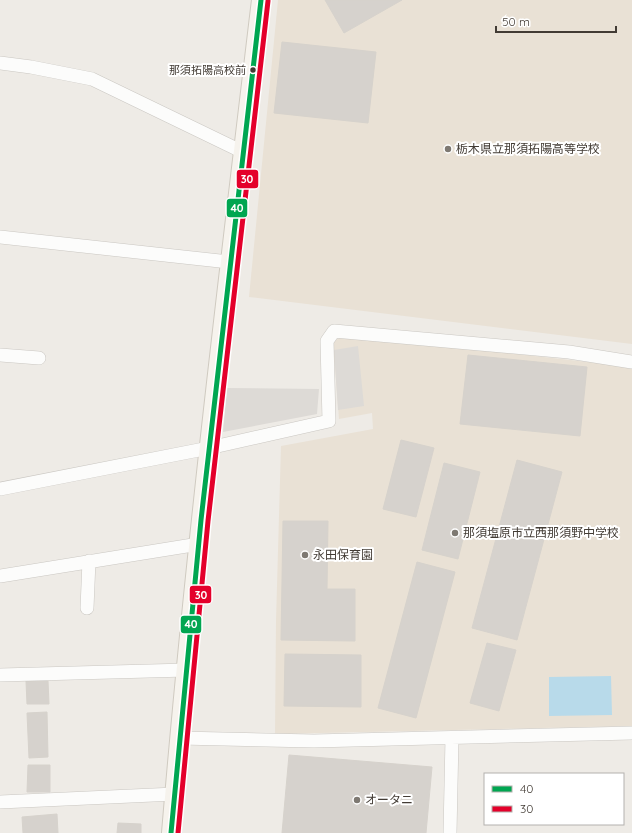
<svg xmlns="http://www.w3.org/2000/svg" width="632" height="833" viewBox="0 0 632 833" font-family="Quicksand,'Noto Sans JP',sans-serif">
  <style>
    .education { fill: #e9e1d5 }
    .parking { fill: #dddad6 }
    .water { fill: #b8daea }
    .building { fill: #d6d2cd; stroke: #d6d2cc }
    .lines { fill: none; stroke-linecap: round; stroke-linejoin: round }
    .street-casing { stroke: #cac7c2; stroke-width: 14 }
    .secondary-casing { stroke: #cfcac0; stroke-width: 20 }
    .street { stroke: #fcfcfb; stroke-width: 13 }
    .secondary { stroke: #f6f3ed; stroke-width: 18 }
    .bus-1-casing { stroke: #fff; stroke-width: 8 }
    .bus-2-casing { stroke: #fff; stroke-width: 8 }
    .bus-1 { stroke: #00a651; stroke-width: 5 }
    .bus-2 { stroke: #e4002b; stroke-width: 5 }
    .bus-dot { fill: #423b34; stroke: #fff; stroke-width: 1.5 }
    .poi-dot { fill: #7e7972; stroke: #fff; stroke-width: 1.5 }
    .labels { text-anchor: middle; stroke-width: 4; stroke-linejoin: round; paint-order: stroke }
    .bus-label { font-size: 11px; fill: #423b34; stroke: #fff; text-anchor: end }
    .poi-label { font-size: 12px; fill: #423b34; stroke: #fff; text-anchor: start }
    .line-badge { stroke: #fff; stroke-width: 1.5 }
    .badge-label { font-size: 11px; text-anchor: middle; font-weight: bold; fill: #fff }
  </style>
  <rect width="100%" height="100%" fill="#eeebe6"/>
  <path class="education" d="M278,0h354v344l-383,-47z
    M348,335l284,32v359l-357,8 1,-113 5,-175 92,-17 -1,-16 -33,6 -6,-78z"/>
  <path class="parking" d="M358,346l6,60 -26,4 -4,-60z
    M227,388l92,1 -2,25 -94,18z"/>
  <path class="water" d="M611,676l1,39 -63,1v-39z"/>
  <path class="building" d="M325,0h77l-58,33z
    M282,42l94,10 -8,71 -94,-10z
    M468,355l119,12 -7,69 -120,-12z
    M401,440l33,8 -18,69 -33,-8z
    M517,460l45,12 -45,168 -45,-12z
    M444,463l36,9 -22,87 -36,-9z
    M283,521h45l-1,68h28v52l-74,-1z
    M417,562l38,10 -39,146 -38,-10z
    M487,643l29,7 -17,61 -29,-8z
    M285,654l76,1v52l-77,-1z
    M26,681h22l1,23h-22z
    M47,712l1,45 -19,1 -2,-45z
    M289,755l143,12 -6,66h-144z
    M28,765h22v27h-23z
    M57,814l1,19h-35l-1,-16z
    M118,823l23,1v9h-24z"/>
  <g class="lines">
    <defs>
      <path id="street" d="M0,63l31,4 61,12 151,73
        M0,237l229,25
        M0,355l39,3
        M0,489l209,-41 120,-27 -2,-80 7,-10 235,21 63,10
        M0,576l199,-32
        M87,608l2,-47
        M0,675l187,-5
        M180,738l134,3 318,-8
        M0,802l175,-8
        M450,833l2,-95"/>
      <path id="secondary" d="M171,833c23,-278 57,-556 90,-833"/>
    </defs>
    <use href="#street" class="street-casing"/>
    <use href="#secondary" class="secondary-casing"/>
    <use href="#street" class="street"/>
    <use href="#secondary" class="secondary"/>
    <defs>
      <path id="bus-1" d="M171,833l30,-313 60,-520"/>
      <path id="bus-2" d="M178,833l30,-312 60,-520"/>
    </defs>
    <use href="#bus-1" class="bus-1-casing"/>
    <use href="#bus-2" class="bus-2-casing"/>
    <use href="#bus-1" class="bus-1"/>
    <use href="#bus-2" class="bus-2"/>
  </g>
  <circle class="bus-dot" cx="253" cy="70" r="3.5"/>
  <g class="poi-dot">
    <circle cx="448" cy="149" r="4"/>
    <circle cx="455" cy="533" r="4"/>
    <circle cx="305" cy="555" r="4"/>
    <circle cx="357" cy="800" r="4"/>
  </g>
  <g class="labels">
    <g class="bus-label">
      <text x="246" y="74">那須拓陽高校前</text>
    </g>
    <g class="poi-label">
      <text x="456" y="153">栃木県立那須拓陽高等学校</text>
      <text x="463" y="537">那須塩原市立西那須野中学校</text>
      <text x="313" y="559">永田保育園</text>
      <text x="365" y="804">オータニ</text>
    </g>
  </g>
  <g class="line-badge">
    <rect x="236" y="169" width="23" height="20" rx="4" fill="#e4002b"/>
    <rect x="226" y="198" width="22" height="20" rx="4" fill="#00a651"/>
    <rect x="189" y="585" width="23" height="19" rx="4" fill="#e4002b"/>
    <rect x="180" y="615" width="22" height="19" rx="4" fill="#00a651"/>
  </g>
  <g class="badge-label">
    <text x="247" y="183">30</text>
    <text x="237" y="212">40</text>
    <text x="201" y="599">30</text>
    <text x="191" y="628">40</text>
  </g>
  <rect x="484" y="773" width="140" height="52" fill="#ffffff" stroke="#b3b1ae"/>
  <rect x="492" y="786" width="20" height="6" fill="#00a651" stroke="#b3b1ae"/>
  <text x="520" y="793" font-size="12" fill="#423b34">40</text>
  <rect x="492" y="806" width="20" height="6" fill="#e4002b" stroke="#b3b1ae"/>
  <text x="520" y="813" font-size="12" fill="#423b34">30</text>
  <path d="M496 26v6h120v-6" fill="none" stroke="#423b34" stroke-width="2"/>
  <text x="502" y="26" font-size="12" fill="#423b34" stroke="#ffffff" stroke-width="3" paint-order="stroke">50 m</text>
</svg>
